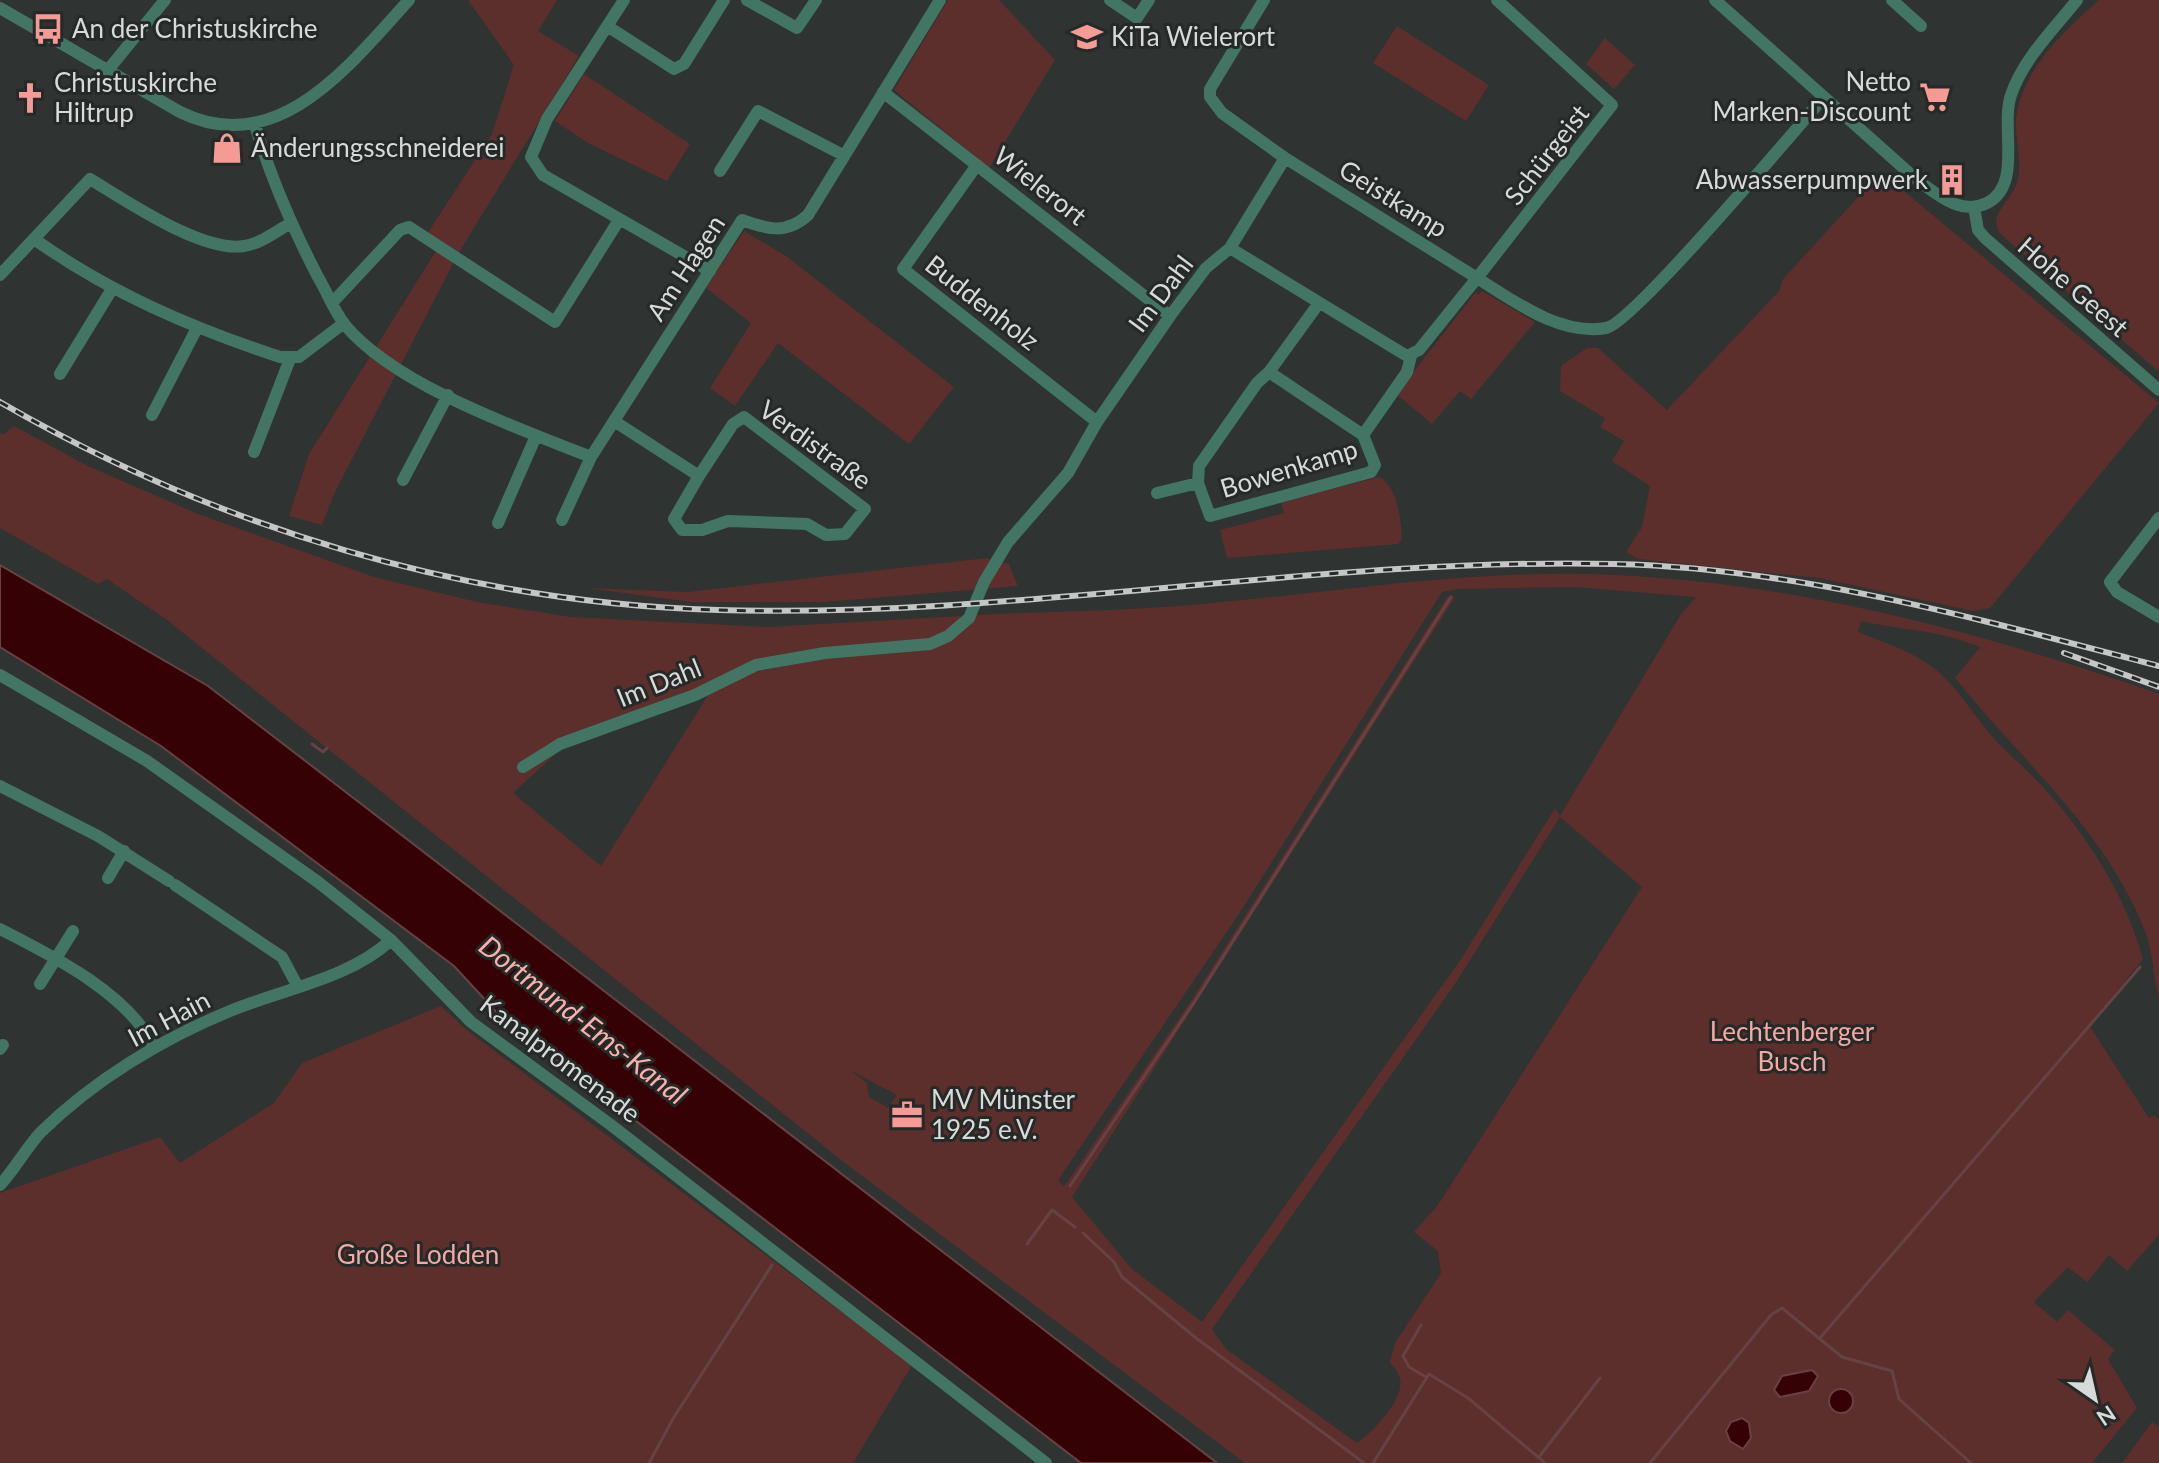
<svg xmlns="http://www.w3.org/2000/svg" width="2159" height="1463" viewBox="0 0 2159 1463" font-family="Lato,sans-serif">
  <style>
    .green { fill: #5c2f2d; fill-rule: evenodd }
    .water { fill: #350105; stroke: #664245; stroke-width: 2 }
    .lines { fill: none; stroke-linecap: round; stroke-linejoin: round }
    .stream { stroke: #664245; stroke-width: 3 }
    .minor { stroke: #427563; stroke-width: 12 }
    .rail-casing { stroke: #c4c7c6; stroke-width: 6 }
    .rail { stroke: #252927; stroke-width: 3; stroke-dasharray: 9; stroke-linecap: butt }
    .labels { text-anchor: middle; stroke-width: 6; stroke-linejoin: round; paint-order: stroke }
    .poi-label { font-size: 26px; fill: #d7dad9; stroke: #252927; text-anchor: start }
    .street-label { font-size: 26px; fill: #d7dad9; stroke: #252927 }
    .park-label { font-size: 26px; fill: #f4a9a4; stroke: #252927 }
    .water-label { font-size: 28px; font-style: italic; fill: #fbb0ab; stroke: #252927 }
  </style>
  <rect width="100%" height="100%" fill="#2f3331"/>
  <path class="green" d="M468,0h89l-19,31 41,25 -121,198 -124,240 -12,31 -33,-9 20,-62 132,-211 -14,-9 65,-100 22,-69z
    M948,0h51l56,60 -66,108 -95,-78z
    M2099,0h60v372l-156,-136c-19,-18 9,-35 14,-54 6,-19 -2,-42 -1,-62 5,-50 48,-89 83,-120z
    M1397,26l92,59 -23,36 -93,-58z
    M1605,38l30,27 -21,24 -28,-25z
    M584,74l106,70 -23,37 -79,-38 -33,-22z
    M1881,172l278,231 -169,205 -17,3 -154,-33 -181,-19 -12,-7 16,-25 8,-41 -38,-25 12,-20 -24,-14 5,-9 -45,-27 1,-25 26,-18h11l69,62 112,-119 4,-12z
    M744,231l42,25 168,131 -45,57 -131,-101 -43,63 -25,-18 41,-65 -45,-35z
    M1482,291l53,31 -64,77 -11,-8 -28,33 -36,-30 80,-102 3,3z
    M14,426l74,40 110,48 176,63 103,25 93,15 199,10 192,-11 -3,8 -31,18 -173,20 -193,87 -48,44 88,73 109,-174 45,-20 70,-15 123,-15 28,-27c79,-4 158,-4 236,-12 135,-12 269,-35 405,-28 186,9 367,58 542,119v304c-6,-23 -6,-48 -16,-72 -40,-98 -123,-167 -188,-248l25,-31c-44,-18 -75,-16 -119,-26l-3,11c26,11 53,18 77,37 22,18 36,42 55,65 16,18 35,34 52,52 45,49 83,108 101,173l-54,66 60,93 6,-3 4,5v115l-32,36 -18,-16 -22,27 -19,-15 -34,35 23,20 11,-12 47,40 -7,9 29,49 -45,55h-847l-400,-300 -678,-543 -60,-41 -9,5 -98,-56v-95l4,1zM1575,587l121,10 -15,17 -121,202 -5,-8 -94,151 -259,363 -70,-53 -60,-72 383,-600 -7,-1 -257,405 -125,183 -3,2 -5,-6 181,-266 203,-322 16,-3zM1560,817l82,70 -204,318 -24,27 24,19 3,22 -46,70 -5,19c3,4 9,11 10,17 5,20 -28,54 -43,64l-131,-94 -14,-20 243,-345zM850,1070l47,25 -9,13 -19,-11 -2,-14z
    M1379,477c19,9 22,44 23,63l-4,4 -171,14 -7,-28 64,-17 -3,-11z
    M987,558l22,6 9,22 -194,16h-132l-106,-14 102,4z
    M441,1006l27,25 444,334 -59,98h-853v-270l160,-56 20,26 94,-60 28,-40z
    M2152,1422l7,5v36h-37z"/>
  <path class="water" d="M0,565l208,121 1009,777h-136l-579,-445 -48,-52 -293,-220 -161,-99z
    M1812,1370l6,6 -9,15 -29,6 -6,-7 8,-14z
    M1829 1401a12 12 0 1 1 24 0a12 12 0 1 1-24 0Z
    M1742,1418l7,5 2,15 -8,11 -13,-8 -4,-10 5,-9z"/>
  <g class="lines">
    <path class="stream" d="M312,744l11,8 4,-4
      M1070,1186l125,-185 256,-404
      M1083,1233l31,29 8,15 74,61 168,125
      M1027,1244l25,-34 23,17
      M1421,1325l-18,31 6,11 17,10
      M1820,1338l320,-371
      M1539,1457l61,-79
      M649,1463l25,-46 98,-152
      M1373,1463l56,-89 39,24 77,65
      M1650,1463l121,-148 11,-7 60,49 50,14 7,28 72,64"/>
    <path class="minor" d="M624,0l-77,119 -16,38 12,18 167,96
      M747,0l50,28 19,-28
      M1110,0l27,18 12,-18
      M1264,0l-54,89v8l12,16 63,45 192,120 135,-173 -115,-105
      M1715,0l201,179c21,15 44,37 71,24 36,-18 13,-76 24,-108 12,-36 43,-66 66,-95
      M1892,0l29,26
      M0,8l180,104c97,48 169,-46 229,-112
      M607,26l67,43 10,-5 40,-64
      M108,70l57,-70
      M883,92l287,224
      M255,125c16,54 37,102 63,152 9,15 16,34 27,48 50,60 172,103 246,132
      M977,165l-74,104 194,153
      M720,171l38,-60 85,44
      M1974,207l4,23 7,8 174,152
      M34,239c76,54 158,89 246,118h19l45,-34
      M1230,248l55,-90
      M0,275l90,-96c35,21 112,74 154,67 15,-2 32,-14 45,-22
      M332,303l68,-73 9,-3 146,95 64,-102
      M1319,303l-50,69 94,63 44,-63 4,-16
      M1269,372l-12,11 -58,83 -1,17 12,33 161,-44 4,-7 -12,-30
      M60,374l52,-85
      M152,415l45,-87
      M614,421l85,55 -25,43 8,11h20l26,-9 79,3 19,11 19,-1 20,-25 -121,-92 -11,7 -34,52
      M254,452l36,-93
      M403,480l45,-85
      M1157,493l41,-10
      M2159,518l-49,64 7,10 42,25
      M562,520l29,-63 151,-237c25,9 44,15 66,-5l132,-215
      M498,523l38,-87
      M0,675l147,86 171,121 73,58 80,82 140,103 435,338
      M523,767l37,-23 135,-49 61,-30 69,-12 105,-9 18,-8 21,-18 15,-36 24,-40 60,-69 29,-51 73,-106 36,-48 24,-20 177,108 12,-6 58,-72c37,23 83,58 129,50 26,-4 189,-198 218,-231
      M0,786l98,50 71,45
      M108,878l16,-27
      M175,885l107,72 16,30
      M0,929c51,26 130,65 154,119
      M40,984l33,-53
      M0,1049l3,-4
      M0,1185c15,-16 26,-37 41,-53 53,-52 121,-93 189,-121 53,-22 119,-32 161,-71"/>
    <defs>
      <path id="rail" d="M0,402c218,126 465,201 718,208 299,9 597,-53 897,-46 185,4 366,56 544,102
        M2064,653l95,34"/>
    </defs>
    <use href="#rail" class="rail-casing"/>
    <use href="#rail" class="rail"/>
  </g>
  <defs>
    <symbol id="bus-bare" viewBox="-9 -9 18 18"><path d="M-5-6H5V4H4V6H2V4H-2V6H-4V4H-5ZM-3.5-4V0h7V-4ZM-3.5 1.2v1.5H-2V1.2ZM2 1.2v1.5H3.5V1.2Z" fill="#f59b96" stroke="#252927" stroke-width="2.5" paint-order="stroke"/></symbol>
    <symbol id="school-bare" viewBox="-9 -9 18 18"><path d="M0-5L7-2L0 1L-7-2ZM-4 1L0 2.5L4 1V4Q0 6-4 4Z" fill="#f59b96" stroke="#252927" stroke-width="2.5" paint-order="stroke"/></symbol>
    <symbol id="supermarket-bare" viewBox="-9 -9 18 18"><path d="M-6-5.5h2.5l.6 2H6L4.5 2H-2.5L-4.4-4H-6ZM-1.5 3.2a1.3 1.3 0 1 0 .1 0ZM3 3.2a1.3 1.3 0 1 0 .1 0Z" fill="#f59b96" stroke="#252927" stroke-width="2.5" paint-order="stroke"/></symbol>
    <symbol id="church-bare" viewBox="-9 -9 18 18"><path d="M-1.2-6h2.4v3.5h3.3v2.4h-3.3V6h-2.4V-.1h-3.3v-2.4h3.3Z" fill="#f59b96" stroke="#252927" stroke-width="2.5" paint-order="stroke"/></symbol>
    <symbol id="shop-bare" viewBox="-9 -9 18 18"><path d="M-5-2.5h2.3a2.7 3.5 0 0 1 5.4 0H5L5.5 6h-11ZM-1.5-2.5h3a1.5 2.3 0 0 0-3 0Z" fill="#f59b96" stroke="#252927" stroke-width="2.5" paint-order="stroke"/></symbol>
    <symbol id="building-bare" viewBox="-9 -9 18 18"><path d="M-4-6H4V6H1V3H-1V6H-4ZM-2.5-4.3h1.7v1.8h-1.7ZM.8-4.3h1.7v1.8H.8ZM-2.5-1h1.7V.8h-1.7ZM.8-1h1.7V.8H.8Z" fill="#f59b96" stroke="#252927" stroke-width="2.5" paint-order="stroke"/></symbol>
    <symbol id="office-bare" viewBox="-9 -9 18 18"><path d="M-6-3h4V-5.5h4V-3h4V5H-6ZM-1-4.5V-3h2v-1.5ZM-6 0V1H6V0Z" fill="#f59b96" stroke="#252927" stroke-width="2.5" paint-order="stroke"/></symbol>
  </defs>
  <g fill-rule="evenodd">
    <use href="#bus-bare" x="26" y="7" width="44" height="44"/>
    <use href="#school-bare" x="1065" y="15" width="44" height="44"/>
    <use href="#supermarket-bare" x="1913" y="75" width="44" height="44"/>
    <use href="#church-bare" x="8" y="76" width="44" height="44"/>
    <use href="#shop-bare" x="205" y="126" width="44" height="44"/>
    <use href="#building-bare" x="1930" y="158" width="44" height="44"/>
    <use href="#office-bare" x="885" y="1093" width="44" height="44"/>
  </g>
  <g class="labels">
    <g class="poi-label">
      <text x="72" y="38">An der Christuskirche</text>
      <text x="1111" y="46">KiTa Wielerort</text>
      <text x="1911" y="91" text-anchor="end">Netto<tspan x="1911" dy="30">Marken-Discount</tspan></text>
      <text x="54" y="92">Christuskirche<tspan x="54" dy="30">Hiltrup</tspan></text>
      <text x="251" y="157">Änderungsschneiderei</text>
      <text x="1928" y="189" text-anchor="end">Abwasserpumpwerk</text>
      <text x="931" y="1109">MV Münster<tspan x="931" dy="30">1925 e.V.</tspan></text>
    </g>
    <g class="street-label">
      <text transform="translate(1547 155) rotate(-52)" y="9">Schürgeist</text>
      <text transform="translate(1040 186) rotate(38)" y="9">Wielerort</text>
      <text transform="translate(1393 199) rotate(32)" y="9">Geistkamp</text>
      <text transform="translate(686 268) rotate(-57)" y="9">Am Hagen</text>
      <text transform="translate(2073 287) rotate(41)" y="9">Hohe Geest</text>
      <text transform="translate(1161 294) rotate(-53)" y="9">Im Dahl</text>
      <text transform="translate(982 303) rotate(38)" y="9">Buddenholz</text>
      <text transform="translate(815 445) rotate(36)" y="9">Verdistraße</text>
      <text transform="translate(1289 469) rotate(-17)" y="9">Bowenkamp</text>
      <text transform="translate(659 683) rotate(-22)" y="9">Im Dahl</text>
      <text transform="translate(169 1019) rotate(-28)" y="9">Im Hain</text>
      <text transform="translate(560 1059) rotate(37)" y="9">Kanalpromenade</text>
    </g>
    <g class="park-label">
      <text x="1792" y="1041">Lechtenberger<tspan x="1792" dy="30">Busch</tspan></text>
      <text x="418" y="1264">Große Lodden</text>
    </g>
    <g class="water-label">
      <text transform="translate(583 1020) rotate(38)" y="10">Dortmund-Ems-Kanal</text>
    </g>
  </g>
  <g transform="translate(2095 1399) rotate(146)" stroke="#252927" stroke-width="6" paint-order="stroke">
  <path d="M0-6L14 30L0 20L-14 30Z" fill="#d7dad9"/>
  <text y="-12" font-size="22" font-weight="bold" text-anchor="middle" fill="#d7dad9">N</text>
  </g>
</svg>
